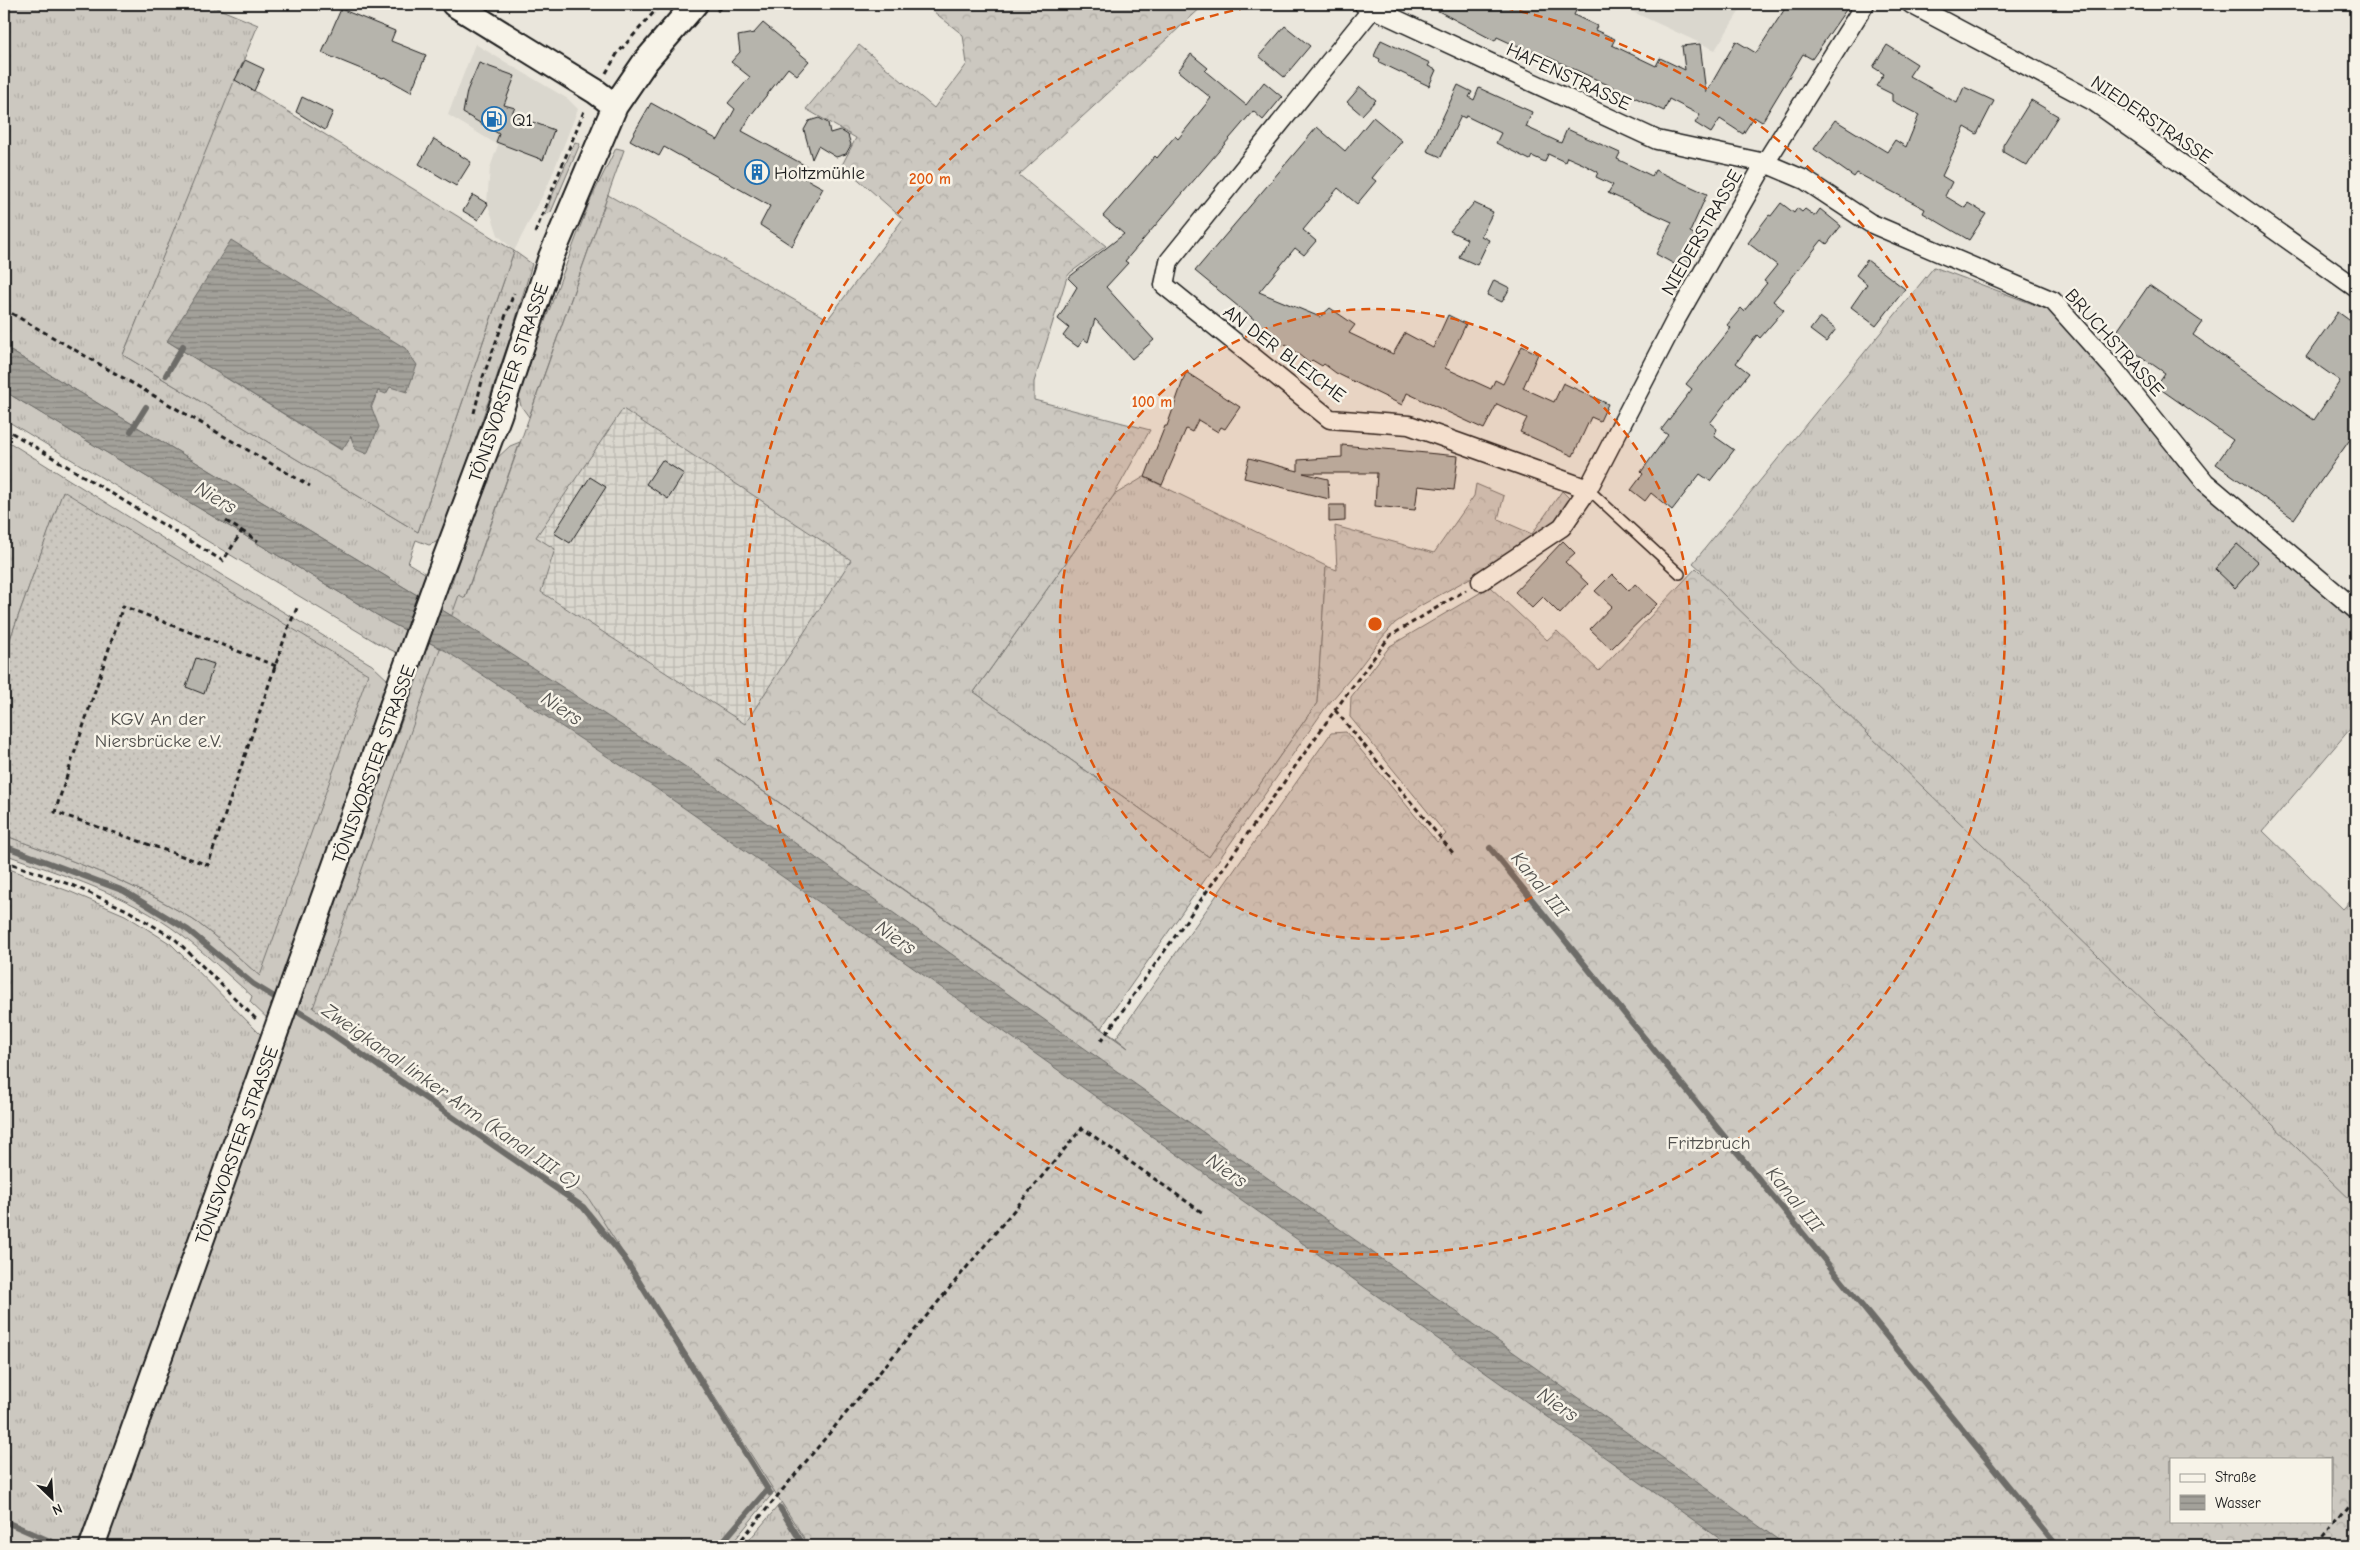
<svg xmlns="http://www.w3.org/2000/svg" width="2360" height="1550" viewBox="0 0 2360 1550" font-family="'Comic Neue',sans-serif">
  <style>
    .built { fill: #dad7ce }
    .industrial { fill: url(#industrial-grid) }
    .grass { fill: url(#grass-tufts); stroke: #74726e; fill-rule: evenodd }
    .forest { fill: url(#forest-crowns); stroke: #74726e; fill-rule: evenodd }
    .garden { fill: url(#garden-dots); stroke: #74726e }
    .water { fill: url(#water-rules); stroke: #6d6c68 }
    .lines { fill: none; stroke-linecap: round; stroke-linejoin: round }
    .stream { stroke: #6d6c68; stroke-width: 6 }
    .building { fill: #b6b4ac; stroke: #1c1c1c }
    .lane-casing { stroke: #1c1c1c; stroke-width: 12 }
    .street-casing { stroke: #1c1c1c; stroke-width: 21 }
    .secondary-casing { stroke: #1c1c1c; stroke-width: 28 }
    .path { stroke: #1c1c1c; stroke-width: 3; stroke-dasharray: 5 4; stroke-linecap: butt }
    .lane { stroke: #f7f3e8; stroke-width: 9 }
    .street { stroke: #f7f3e8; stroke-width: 18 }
    .secondary { stroke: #f7f3e8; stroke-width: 24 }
    .ring { fill: none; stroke: #de560d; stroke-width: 2.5; stroke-dasharray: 9 6 }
    .labels { text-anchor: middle; stroke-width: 5; stroke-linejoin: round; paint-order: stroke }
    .street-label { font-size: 19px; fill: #1c1c1c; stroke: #f7f3e8 }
    .poi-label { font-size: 19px; fill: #1c1c1c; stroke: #f7f3e8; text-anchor: start }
    .park-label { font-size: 19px; fill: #51504d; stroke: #f7f3e8 }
    .water-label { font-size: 20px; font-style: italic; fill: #52514e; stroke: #f7f3e8 }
    .centre { fill: #de560d; stroke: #f7f3e8; stroke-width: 2.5 }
    .ring-label { font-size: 15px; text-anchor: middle; font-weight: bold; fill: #de560d; stroke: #f7f3e8; stroke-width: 5; stroke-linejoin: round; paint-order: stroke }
  </style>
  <defs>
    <pattern id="industrial-grid" width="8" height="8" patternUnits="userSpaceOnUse" patternTransform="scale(1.25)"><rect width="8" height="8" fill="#dad7ce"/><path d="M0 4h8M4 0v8" fill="none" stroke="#bab8b0"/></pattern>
    <pattern id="grass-tufts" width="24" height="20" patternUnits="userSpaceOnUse" patternTransform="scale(1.25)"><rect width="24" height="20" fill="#ccc8c0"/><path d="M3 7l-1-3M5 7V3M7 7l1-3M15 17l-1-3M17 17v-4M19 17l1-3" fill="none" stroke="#afaba4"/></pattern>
    <pattern id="forest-crowns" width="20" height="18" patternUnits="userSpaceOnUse" patternTransform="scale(1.25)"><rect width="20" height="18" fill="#ccc8c0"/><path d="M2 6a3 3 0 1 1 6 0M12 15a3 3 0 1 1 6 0" fill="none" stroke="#afaba4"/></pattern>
    <pattern id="garden-dots" width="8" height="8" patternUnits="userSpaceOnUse" patternTransform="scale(1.25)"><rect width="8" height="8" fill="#ccc8c0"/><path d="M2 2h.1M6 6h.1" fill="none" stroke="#afaba4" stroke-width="1.8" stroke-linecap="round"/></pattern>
    <pattern id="water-rules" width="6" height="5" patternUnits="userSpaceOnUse" patternTransform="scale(1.25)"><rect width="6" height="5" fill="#a3a19a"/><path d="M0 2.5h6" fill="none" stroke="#84827d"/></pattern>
  </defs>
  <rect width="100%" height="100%" fill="#eae6dc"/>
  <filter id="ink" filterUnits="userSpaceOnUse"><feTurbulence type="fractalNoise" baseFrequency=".02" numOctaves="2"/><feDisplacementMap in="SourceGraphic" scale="10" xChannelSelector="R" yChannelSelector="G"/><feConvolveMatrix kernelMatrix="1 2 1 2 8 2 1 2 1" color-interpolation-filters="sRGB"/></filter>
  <g filter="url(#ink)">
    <path class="built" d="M1616,4h128l-29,46z
      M475,44l93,55 10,10 -30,76 -34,66 -16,-16 -11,-33 3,-34 8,-23 -50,-30z"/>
    <path class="industrial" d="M623,409l228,151 -106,165 -204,-133 14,-42 -20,-12z"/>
    <path class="grass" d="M4,4h203l51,21 -135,330 295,177 96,-281 18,13 -20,68 -71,208 -12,5 -13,-5 -8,23 42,25 36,-110 10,-19 14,-13 10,-4 -55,155 131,80 124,83 408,287 -5,8 57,39 5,-7 15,11 502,-527 -9,-8 241,-296 115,43 60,64 77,101 170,148v99l-93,109 80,78 13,-14v594l-44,57h-525l-1330,-927 -453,-272zM2171,1459h160v62h-160z
      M575,142l5,2 -29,68 -7,3z
      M616,148l8,2 -95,267 -8,-11 -3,-12 71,-191z
      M4,391l383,230 59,30 1284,895h-986l40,-47 -7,-11 -47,58h-629l194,-528 -19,-10 -5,14 -21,-20 2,-6c-24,-21 -47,-43 -72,-62 -51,-39 -117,-59 -176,-80v-19c63,24 127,46 185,82 25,16 48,40 71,59l-197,-484 -59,164v-217l216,135 152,91 19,18 -108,306 18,11 121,-335 -43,-21 -375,-225z
      M1144,477l182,89 -9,137 -108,154 -235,-165 140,-197z
      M4,867l67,25 54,23 46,29 94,95 -188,507h-73z"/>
    <path class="forest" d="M924,4h281l-186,171 87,71 -36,27 -3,4 -33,105v18l116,30 -36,65 -140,197 235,165 108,-154 9,-137 11,4 -2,-44 99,27 40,-57 2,-12 28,12 -6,23 34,15 30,-43 8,8 -2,11 -30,30 -118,66 -25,17 -14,16 -25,33 -30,35 -225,321 -384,-269 411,289 -12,-10 215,-305 15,-1 91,110 9,-8 -96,-117 1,-20 39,-51 100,-59 57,53 10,-9 42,40 97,-103 660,637v341h-1547l-222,-350 -274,-188 146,-413 6,3 143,-403 220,124 75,-100 -61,-54 14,-27 -50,-29 53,-64 75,63 33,-44 -4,-29zM623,409l228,151 -106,164 -204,-132 14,-43 -19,-12zM2171,1459h160v62h-160z
      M235,79l279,172 -96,281 -295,-177zM167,341l250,24 -27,22 -12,4 -23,58 -4,-13 -10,14z"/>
    <path class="garden" d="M63,491l305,183 -108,302c-23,-19 -46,-43 -71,-59 -58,-36 -122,-58 -185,-82v-179z"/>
    <path class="water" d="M231,240l174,108 12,17 -10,27 -17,-5 -4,7 -8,-3 -7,15 8,21 -12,27 -12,-5 -4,-13 -9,14 -175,-109z
      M4,347l453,272 249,161 1081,766h-57l-758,-537 -318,-222 -208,-136 -59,-30 -383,-230z"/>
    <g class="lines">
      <path class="stream" d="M166,375l17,-29
        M131,431l15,-24
        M4,846l120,45 64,39 65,54 56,34 274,189 42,52 145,234
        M1490,848l567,698
        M780,1508l24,38
        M4,1521l57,25
        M719,1546l49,-57"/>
    </g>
    <path class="building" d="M1425,4h154l-5,11 23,11 -2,4 20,9 -3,6 44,21 4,-8 25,12 -3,-24 18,-2 6,49 30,-52 20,12 32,-49h62l-38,55 -9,-5 -41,68 -8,-5 -11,17 -23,-15 -9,14 -16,-10 5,-8 -31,-16 -5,12 -131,-61 -1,3 -35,-16 -2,4z
      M341,9l54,22 -4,10 35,14 -15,37 -27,-15 -1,1 -61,-25z
      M763,23l46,38 -12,14 -9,-7 -37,47 -9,16 66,36 -5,10 20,11 -31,58 -32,-21 10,-19 -106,-59 -5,9 -29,-16 21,-37 67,37 17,-31 -7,-6 22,-26 -19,-15 9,-10 -2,-16 16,-3z
      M1285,26l25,20 -26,31 -25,-21z
      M1381,40l49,23 -2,3 8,4 -7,16 -50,-24 1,-3 -6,-3z
      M1887,45l30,19 -8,12 48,27 7,-16 30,14 -17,33 -12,-7 -23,49 10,6 -7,14 20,12 3,-5 18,11 -17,26 -46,-27 2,-4 -68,-36 -3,4 -40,-28 21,-29 52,32 8,-12 11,7 13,-32 -27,-14v-7l-16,-8 8,-12 -11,-7z
      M1191,54l17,14 -3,3 41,34 18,-23 18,15 -19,23 -10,-9 -128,150 3,2 -22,24 48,53 -22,19 -37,-40 -7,23 -4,-3 -6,8 -15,-11 6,-8 -11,-9 19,-32 -9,-9 56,-44 -21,-18 52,-60 2,2 18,-22 3,3 33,-41 -33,-27z
      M245,60l19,9 -10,22 -19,-11z
      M479,63l36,13 -11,29 11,3 -4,6 43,16 -11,30 -47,-18 3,-8 -36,-21 4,-22z
      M1458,85l14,7 -3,5 5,3 5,-12 53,24 -6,15 35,16 6,-14 53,24 -3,6 35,17 3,-6 52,24 -17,38 12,6 -15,33 -31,-17 16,-32 -64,-29 5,-8 -17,-8 2,-5 -15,-8 -16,-7 -2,5 -17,-8 -3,8 -13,-6 -2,4 -34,-17 5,-10 -35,-17 -1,2 -4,-2 -20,41 -14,-6z
      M1360,87l16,13 -14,15 -15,-13z
      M302,97l31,15 -8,18 -29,-18z
      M2031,100l27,16 -31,50 -24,-14v-7z
      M1373,117l29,24 -30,37 4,3 -19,23 -19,-16 -35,42 13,11 -12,14 -9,-7 -36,44 61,25 10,-9 25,17 -6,8 44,21 12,-21 28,15 15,-33 18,9 -21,44 46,21 4,-9 8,4 19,-38 16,8 -15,34 31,14 9,-19 45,21 -8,17 -9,-4 -18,39 -53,-24 7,-14 -30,-14 -13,25 -77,-36 -5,12 -66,-32 -12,-9 -2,2 -10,-6 -3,3 -23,-19 -3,3 -7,-6 -22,-18 2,-2 -61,-50 122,-144 28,24z
      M819,118l9,5 2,10 10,-3 8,5 3,10 -5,9 -10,3 -18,-11 -6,13 -8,-29 5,-9z
      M434,139l37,23 -15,24 -37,-22z
      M473,195l15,9 -10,16 -15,-9z
      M1474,203l19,9 -12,24 8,4 -12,25 -18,-8 8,-18 -17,-8z
      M1781,203l13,10 3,-5 5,4 3,-3 10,7 5,-7 21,17 -14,18 -5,-4 -49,61 11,9 -24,28 -3,-3 -21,28 13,10 -39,50 7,6 -3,7 20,14 -24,31 -10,-7 -28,36 -21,-17 -6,8 -14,-11 12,-16 -2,-2 27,-37 -7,-5 31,-41 -6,-5 45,-56 -4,-3 14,-17 3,3 23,-28 -3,-2 13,-16 -29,-22 21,-28 2,1z
      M1867,260l38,29 -29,37 -25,-19 16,-23 -11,-9z
      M1494,280l16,8 -8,14 -15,-7z
      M2149,285l53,37 -9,13 121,85 26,-39 -34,-24 32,-45 18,13v106l-62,88 -78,-55 17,-24 -77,-54 9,-13 -52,-36z
      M1820,317l16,12 -10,13 -16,-12z
      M1186,372l54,35 -15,22 -4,-2 -3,5 -20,-12 -6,12 -6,-3 -24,56 -17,-8 20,-51h2z
      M1342,445l116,11 -4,34 -36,-4 -3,24 -40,-4 2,-33h-74l25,6 1,20 -85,-21 5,-20 49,13v-11l44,-3z
      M662,460l22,14 -16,25 -22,-15z
      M590,477l16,10 -36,56 -16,-10z
      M1329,505h16v16l-16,1z
      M1563,541l12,12 -10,9 23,22 -28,30 -17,-17 -11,11 -17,-16z
      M2237,544l21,18 -23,26 -20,-19z
      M1612,574l17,17 6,-7 22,20 -46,45 -21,-20 22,-23 -17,-15z
      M196,658l18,6 -10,30 -18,-7z"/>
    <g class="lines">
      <defs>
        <path id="lane" d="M1588,489l92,85"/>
        <path id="street" d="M1363,4l294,136 108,23 40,17 65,43 183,78 60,67 92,114 151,128
          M1911,4l182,97 263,187
          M1373,8l-204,253 -5,24 166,134 79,6 179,64
          M1481,581l81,-54 26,-38 87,-168 90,-158 100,-159"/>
        <path id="secondary" d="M454,4l141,87 20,15
          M92,1546l344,-963 63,-168 52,-158 64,-151 30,-44 50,-58"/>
      </defs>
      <use href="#lane" class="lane-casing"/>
      <use href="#street" class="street-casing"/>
      <use href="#secondary" class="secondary-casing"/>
      <path class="path" d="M717,11l7,-7
        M606,73l11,-19 44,-50
        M535,233l49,-122
        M4,309l306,177
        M474,413l9,-36 31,-84
        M4,428l219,133 19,-30
        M226,521l32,20
        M276,666l-153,-60 -68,206 153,53 80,-237 9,-20
        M1335,710l118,143
        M4,861l70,25 53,24 48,29 82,81
        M1101,1041l234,-331 55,-74 76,-46
        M736,1546l346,-418 121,85
        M2318,1546l38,-49"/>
      <use href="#lane" class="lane"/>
      <use href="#street" class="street"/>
      <use href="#secondary" class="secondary"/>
    </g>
  </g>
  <circle cx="1375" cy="624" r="315" fill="#de560d" fill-opacity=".12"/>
  <g class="ring">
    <circle cx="1375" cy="624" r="315"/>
    <path d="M1490 5A630 630 0 1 1 1260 5"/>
  </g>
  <defs>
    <symbol id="fuel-ring" viewBox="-11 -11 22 22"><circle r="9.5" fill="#f7f3e8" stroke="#1f6fb2" stroke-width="1.5"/><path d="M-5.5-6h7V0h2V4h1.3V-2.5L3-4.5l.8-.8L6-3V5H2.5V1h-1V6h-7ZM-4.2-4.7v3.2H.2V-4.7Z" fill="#1f6fb2"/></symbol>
    <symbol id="building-ring" viewBox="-11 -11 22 22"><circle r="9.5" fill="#f7f3e8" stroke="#1f6fb2" stroke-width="1.5"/><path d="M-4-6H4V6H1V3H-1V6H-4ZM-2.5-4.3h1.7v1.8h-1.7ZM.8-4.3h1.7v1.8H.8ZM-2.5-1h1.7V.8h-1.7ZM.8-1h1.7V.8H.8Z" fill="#1f6fb2"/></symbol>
  </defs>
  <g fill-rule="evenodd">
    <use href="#fuel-ring" x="480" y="105" width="28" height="28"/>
    <use href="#building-ring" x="743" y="158" width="28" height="28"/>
  </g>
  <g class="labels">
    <g class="street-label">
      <text transform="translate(1569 76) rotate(25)" y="7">HAFENSTRASSE</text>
      <text transform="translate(2152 119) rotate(34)" y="7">NIEDERSTRASSE</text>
      <text transform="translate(1701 232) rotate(-60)" y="7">NIEDERSTRASSE</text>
      <text transform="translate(2115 342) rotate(48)" y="7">BRUCHSTRASSE</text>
      <text transform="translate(1285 353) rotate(37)" y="7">AN DER BLEICHE</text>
      <text transform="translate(508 382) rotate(-71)" y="7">TÖNISVORSTER STRASSE</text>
      <text transform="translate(373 764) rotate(-70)" y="7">TÖNISVORSTER STRASSE</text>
      <text transform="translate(236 1145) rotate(-70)" y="7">TÖNISVORSTER STRASSE</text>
    </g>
    <g class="poi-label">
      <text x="512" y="126">Q1</text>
      <text x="774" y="179">Holtzmühle</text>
    </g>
    <g class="park-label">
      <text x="158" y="725">KGV An der<tspan x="158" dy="22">Niersbrücke e.V.</tspan></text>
      <text x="1709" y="1149">Fritzbruch</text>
    </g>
    <g class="water-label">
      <text transform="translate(216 497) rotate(30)" y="7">Niers</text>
      <text transform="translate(562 708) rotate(34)" y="7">Niers</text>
      <text transform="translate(1540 884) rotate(51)" y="7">Kanal III</text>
      <text transform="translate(896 937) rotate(35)" y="7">Niers</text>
      <text transform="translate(451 1096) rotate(35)" y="7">Zweigkanal linker Arm (Kanal III C)</text>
      <text transform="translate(1227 1170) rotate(35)" y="7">Niers</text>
      <text transform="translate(1795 1199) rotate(51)" y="7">Kanal III</text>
      <text transform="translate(1558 1404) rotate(35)" y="7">Niers</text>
    </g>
  </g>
  <circle cx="1375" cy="624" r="8" class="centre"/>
  <g class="ring-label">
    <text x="930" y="184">200 m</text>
    <text x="1152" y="407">100 m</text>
  </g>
  <rect width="2360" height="1550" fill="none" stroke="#f7f3e8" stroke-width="20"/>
  <rect x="10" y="10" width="2340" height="1530" fill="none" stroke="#1c1c1c" stroke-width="2" filter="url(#ink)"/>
  <rect x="2170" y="1458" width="162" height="65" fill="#f7f3e8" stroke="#9f9d96"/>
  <rect x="2180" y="1474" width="25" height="8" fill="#f7f3e8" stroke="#9f9d96"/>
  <text x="2215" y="1482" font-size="15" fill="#1c1c1c">Straße</text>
  <rect x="2180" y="1495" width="25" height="15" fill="url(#water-rules)" stroke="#9f9d96"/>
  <text x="2215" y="1508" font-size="15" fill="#1c1c1c">Wasser</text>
  <g transform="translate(52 1498) rotate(155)" stroke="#f7f3e8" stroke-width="4" paint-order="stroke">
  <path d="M0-4L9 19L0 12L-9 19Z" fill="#1c1c1c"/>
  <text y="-8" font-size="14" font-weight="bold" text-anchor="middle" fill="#1c1c1c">N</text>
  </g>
</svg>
